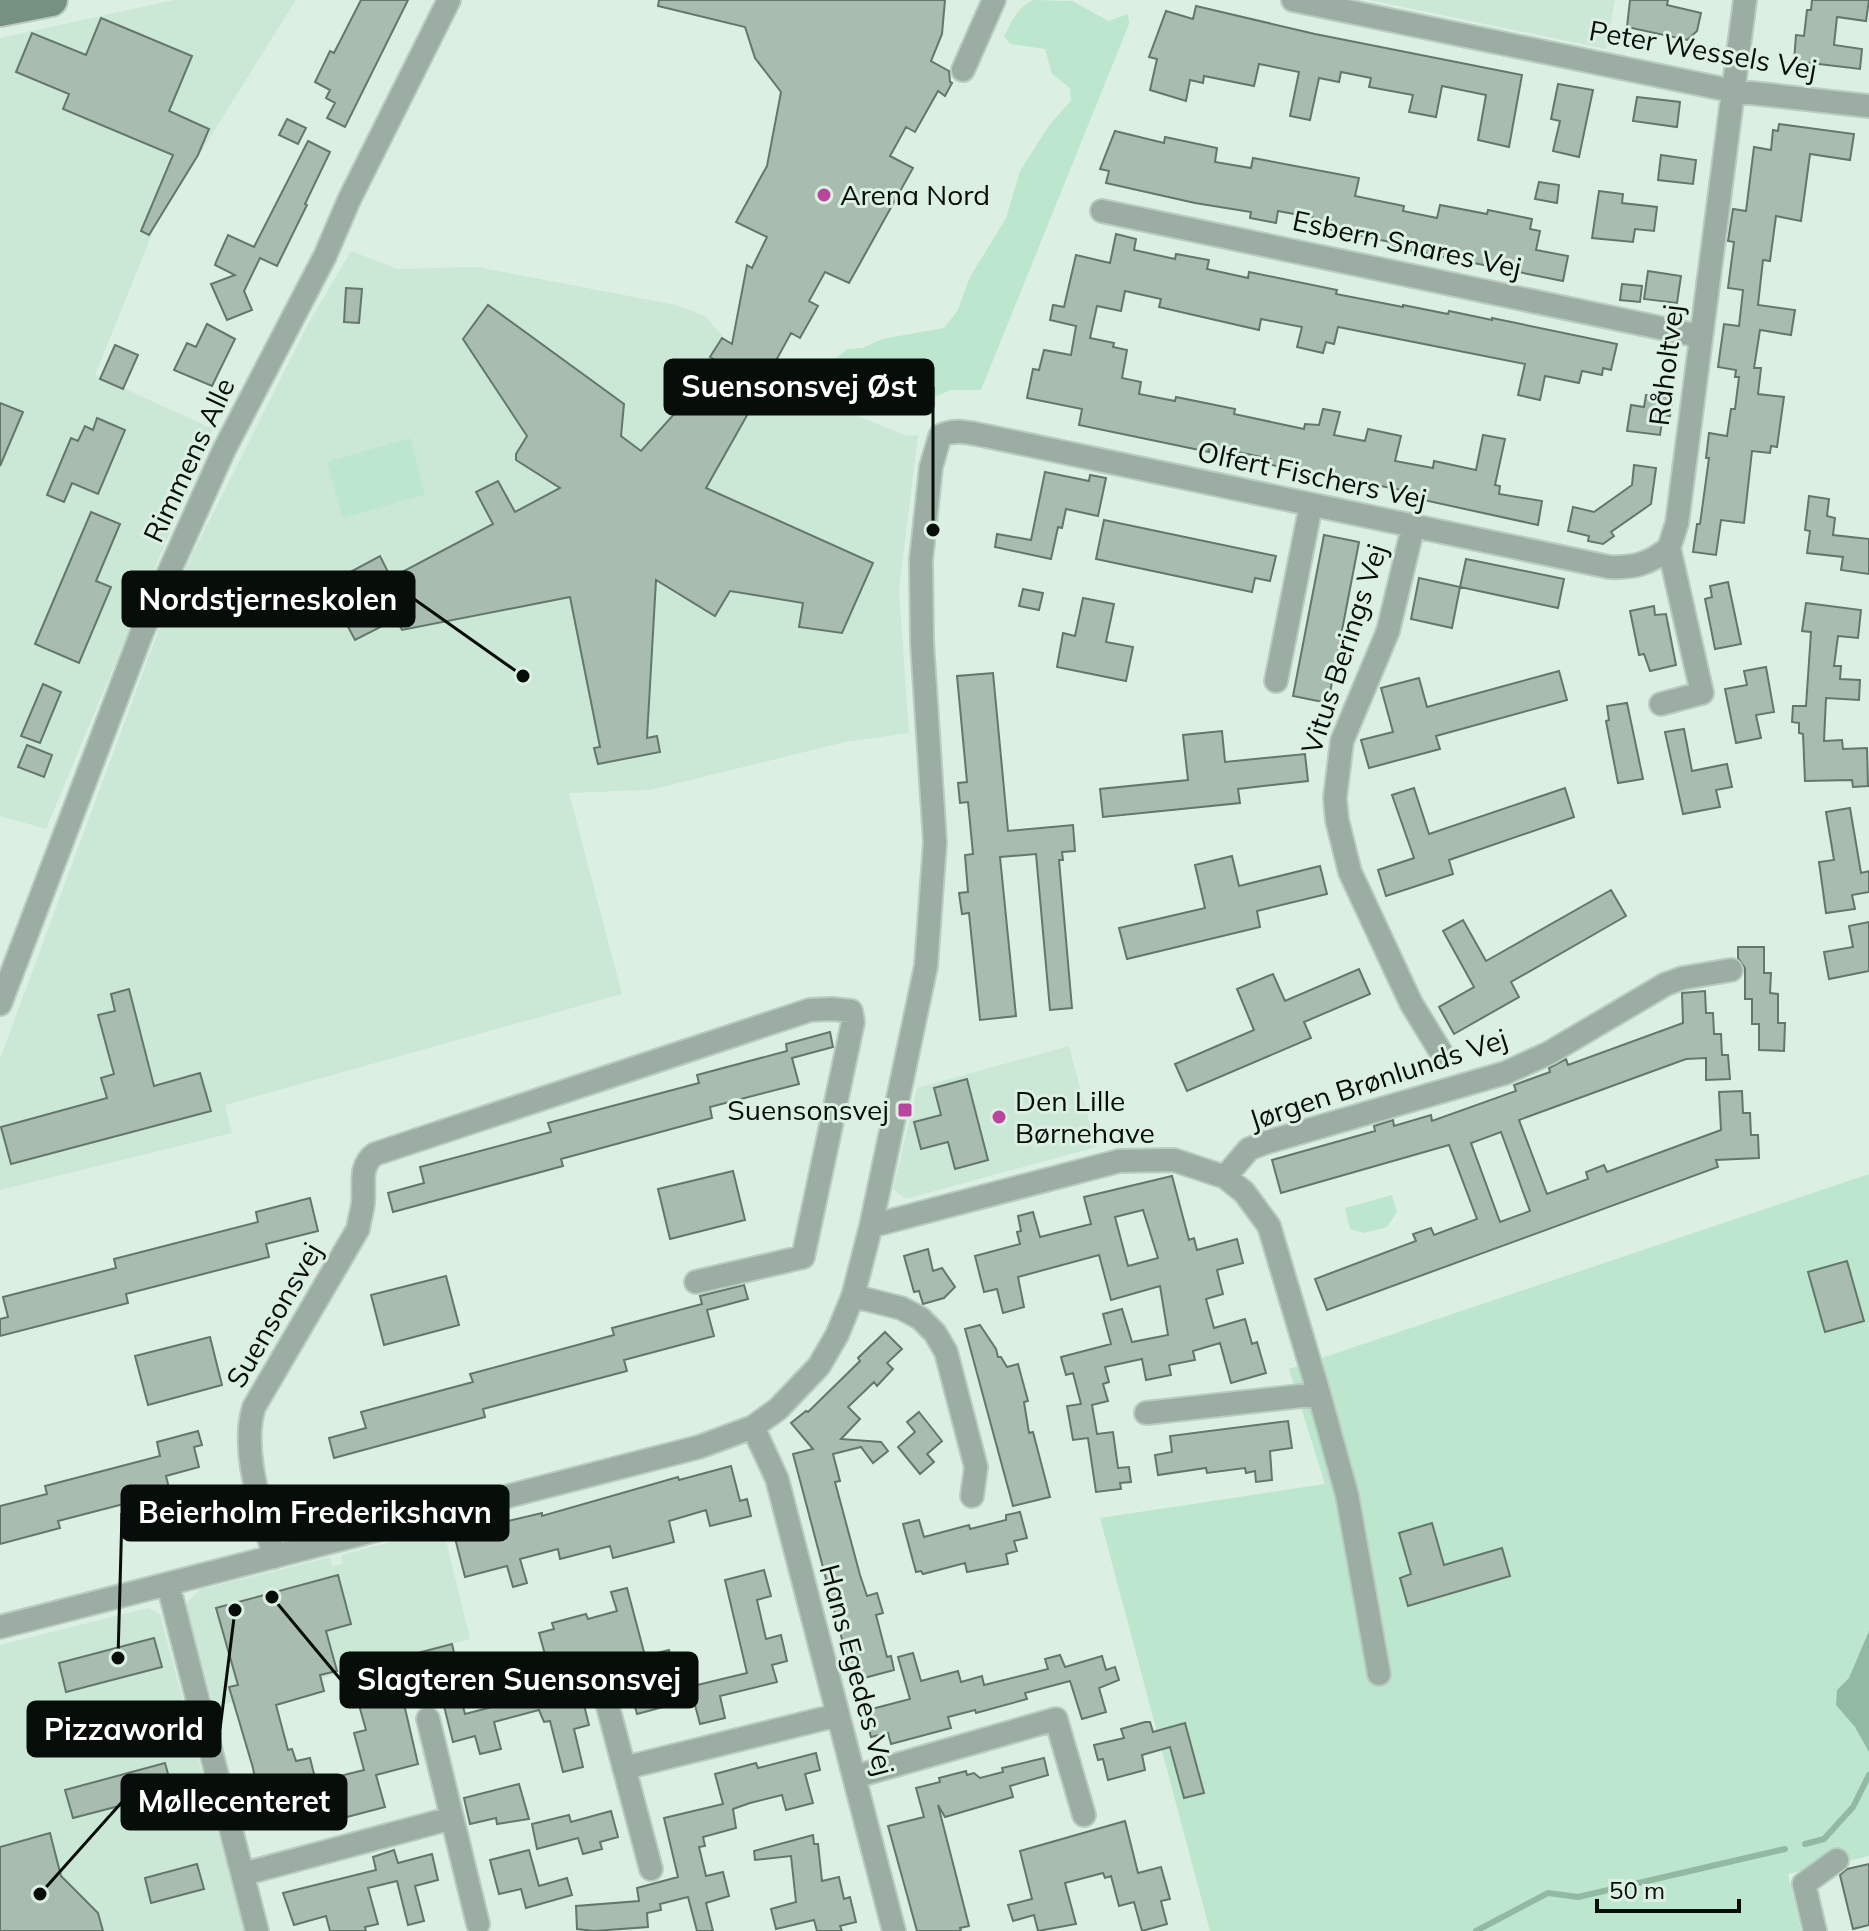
<svg xmlns="http://www.w3.org/2000/svg" width="1869" height="1931" viewBox="0 0 1869 1931" font-family="Mulish,sans-serif">
  <style>
    .built { fill: #cbe7d6 }
    .green { fill: #bce6cd }
    .water { fill: #92baa2 }
    .lines { fill: none; stroke-linecap: round; stroke-linejoin: round }
    .stream { stroke: #92baa2; stroke-width: 6 }
    .building { fill: #a8bcb0; stroke: #64776b; stroke-width: 2; fill-rule: evenodd }
    .street-casing { stroke: #b9ccc0; stroke-width: 26 }
    .secondary-casing { stroke: #b9ccc0; stroke-width: 36 }
    .street { stroke: #9caea3; stroke-width: 22 }
    .secondary { stroke: #769081; stroke-width: 32 }
    .poi-dot { fill: #ba459d; stroke: #dbf0e3; stroke-width: 3 }
    .labels { text-anchor: middle; stroke-width: 6; stroke-linejoin: round; paint-order: stroke }
    .street-label { font-size: 28px; fill: #070d09; stroke: #dbf0e3 }
    .poi-label { font-size: 28px; fill: #070d09; stroke: #dbf0e3; text-anchor: start }
    .leader { fill: none; stroke: #070d09; stroke-width: 3 }
    .callout-dot { fill: #070d09; stroke: #dbf0e3; stroke-width: 3 }
    .callout { fill: #070d09; stroke: #070d09; stroke-width: 3 }
    .callout-label { font-size: 30px; text-anchor: middle; font-weight: bold; fill: #fff }
  </style>
  <rect width="100%" height="100%" fill="#dbf0e3"/>
  <path class="built" d="M174,0h122l-139,222 -62,153 118,54 -167,400 -46,-13v-778z
    M1369,0h246l-9,49z
    M351,251l46,18 80,-2 199,38 29,11 20,23 55,30 -7,13 134,54 11,-1 -19,155 10,143 -64,9 -195,48 -81,3 53,201 -397,111 7,28 -232,57v-131l156,-422 35,-80 117,-233z
    M1069,1046l27,101 -190,52 -13,-10 24,-101z
    M443,1528l27,111 -256,68 -28,-103 13,-14 131,-33 2,9 10,-2 -1,-9z
    M148,1608l12,6 84,317h-244v-286z"/>
  <path class="green" d="M1034,0l38,1 37,20 19,-7 1,10 -148,366h-30l-43,18 -14,-2 -9,-27 -26,-8 -12,-7 -10,3 -15,14 1,-11 24,-21 16,-1 19,-9 62,-11 14,-18 12,-33 36,-59 14,-47 30,-47 21,-23 -1,-13 -18,-14 -7,-25 -35,-5 -6,-8c7,-14 14,-30 30,-36z
    M410,438l15,56 -82,24 -16,-56z
    M1869,1174v682l-81,18 13,57h-591l-110,-413 225,-34 -36,-115z
    M1392,1195l5,17 -10,15 -23,6 -14,-4 -5,-21z"/>
  <path class="water" d="M1869,1631v121l-14,-25 -19,-22 1,-15 12,-12z"/>
  <g class="lines">
    <path class="stream" d="M1805,1844l19,-5 29,-32 16,-32
      M1476,1931l72,-38 30,4 207,-48"/>
  </g>
  <path class="building" d="M361,0h47l-63,127 -18,-9 8,-15 -9,-5 4,-8 -15,-8 15,-31 4,2z
    M659,0h286l-3,34 -11,27 18,10 1,11 2,1 -7,13 -7,-5 -23,41 -9,-5 -16,29 23,12 -64,115 -24,-11 -16,29 9,5 -18,32 -9,-5 -18,33 4,2 -12,21 -2,-2 -57,101 167,75 -31,70 -43,-6 4,-24 -73,-12 -15,25 -59,-36 -9,158 10,-2 3,16 -62,12 -4,-16 6,-1 -30,-150 -168,33 -6,-11 -41,21 -29,-55 54,-29 11,22 102,-54 -17,-32 22,-11 17,31 45,-24 -44,-28v-6l11,-18 -64,-97 25,-34 136,99 -3,32 20,15 79,-88 -10,-6 12,-19 10,6 15,-79 5,3 15,-31 -31,-15 31,-56 14,-74 -26,-34 -10,-31 -87,-21z
    M1630,0h38l-1,5 34,8 -4,18 -10,9 -60,-13z
    M1812,0h57l-3,21 -29,-4 -3,28 28,4 -2,20 -66,-8 2,-26 8,1 3,-26h4z
    M1196,6l119,28 207,41 -13,72 -31,-7 8,-45 -44,-9 -6,31 -27,-5 4,-17 -44,-8 2,-9 -30,-6 -2,10 -20,-4 -9,42 -20,-4 9,-44 -40,-8 -5,22 -50,-10 -1,7 -13,-3 -4,21 -36,-11 7,-31 -8,-2 17,-46 27,8z
    M101,18l91,38 -23,55 40,18 -11,26 -49,80 -8,-4 32,-76 -110,-46 6,-15 -53,-22 16,-39 54,22z
    M1558,84l35,6 -14,67 -26,-6 7,-30 -9,-2z
    M1637,97l43,5 -3,25 -44,-6z
    M287,119l19,9 -8,16 -19,-9z
    M1779,124l75,10 -4,26 -40,-6 -9,67 -25,-5 -6,45 -7,-1 -5,45 37,5 -4,25 -31,-5 -6,38h7l-3,26 26,3 -7,50 -6,-1 -1,7 -18,-2 -8,72 -23,-3 -5,35 -23,-3 4,-28h3l9,-66h-3l3,-25 18,3 4,-27h4l4,-32h-4l1,-7 -18,-3 6,-43 15,2 4,-36 -15,-2 6,-46 -6,-1 5,-32 13,2 8,-64 17,3 2,-20 5,1z
    M1115,131l49,12 1,-6 52,11 -2,14 36,6 2,-10 106,20 -4,18 49,10 -1,5 34,7 3,-13 47,9 1,-4 44,9 -2,10 10,2 -4,19 32,6 -5,25 -174,-35 1,-4 -72,-15 2,-8 -42,-8 -2,12 -26,-5 1,-6 -56,-9 -89,-20 3,-12 -9,-2z
    M308,141l22,11 -25,52 2,1 -30,61 -17,-8 -16,33 8,19 -25,10 -16,-36 24,-9 -20,-10 1,-3 12,-27 26,12z
    M1661,155l35,5 -3,24 -35,-4z
    M1539,182l20,3 -2,18 -22,-4z
    M1599,191l24,3 -1,9 35,4 -3,24 -19,-2 -2,13 -41,-4z
    M1116,234l20,5 -2,11 41,9 1,-5 33,6 -2,9 41,9 1,-6 88,18 -1,4 67,13v-2l45,9 1,-3 43,9v-2l125,26 -6,26 -8,-2 -1,7 -20,-4 -3,12 -34,-7 -5,24 -22,-5 7,-31 -187,-37 -4,17 -8,-2 -3,11 -26,-6 5,-20 -41,-8 -2,11 -100,-23 2,-8 -36,-8 -4,20 -24,-5 -7,32 24,5 -1,4 14,3 -5,28 19,4 -2,12 36,7 1,-4 59,12 -1,5 70,15 1,-5 14,1 4,-16 17,3 -6,23 31,6 3,-12 33,7 -6,25 38,7 1,-7 42,9 7,-35 22,4 -10,46 5,1 -1,8 43,7 -4,24 -128,-28 1,-5 -65,-13 -1,2 -27,-5 -50,-12 2,-5 -60,-13 -1,6 -130,-27 3,-16 -55,-11 6,-29 6,1 5,-20 27,5 5,-29 -26,-6 3,-15 11,2 12,-52 34,8z
    M1648,271l33,5 -4,27 -33,-4z
    M1622,284l20,2 -2,16 -20,-2z
    M346,288l16,1 -3,34 -15,-1z
    M207,324l28,15 -23,47 -38,-16 13,-27 9,4z
    M115,345l23,10 -15,34 -23,-10z
    M1646,395l27,3 -3,18 -7,-1 -3,20 -33,-4 4,-26 13,2z
    M0,403l23,9 -23,54z
    M97,418l28,12 -27,64 -26,-11 -8,19 -17,-7 24,-57 7,3 7,-15 8,4z
    M1634,465l22,3 -5,36 -40,28 3,4 -11,8 -15,-3 1,-5 -21,-5 5,-24 21,5 38,-27z
    M1045,472l44,9 1,-6 16,3 -8,38 -32,-7 -4,19 -4,-1 -7,32 -56,-12 2,-13 34,6z
    M1809,496l20,3 -2,17 8,2 -2,17 36,4v35l-28,-4 2,-13 -36,-4 3,-22 -5,-1z
    M91,512l29,12 -24,57 15,6 -32,76 -44,-19z
    M1104,520l172,36 -6,25 -15,-3 -3,14 -156,-33z
    M1324,535l35,7 -31,161 -35,-7z
    M1466,559l98,20 -6,29 -98,-21z
    M1419,578l41,9 -8,41 -41,-9z
    M1728,582l13,62 -26,5 -10,-50 7,-2 -2,-11z
    M1023,589l20,4 -4,17 -20,-4z
    M1083,598l31,6 -8,38 27,5 -7,34 -69,-14 6,-34 12,3z
    M1806,603l55,7 -3,28 -20,-2 -4,30h7l-1,13 20,1 -1,20 -33,-2 -2,43 18,-1 1,9 24,-1 1,38 -15,1 -1,-7 -47,1 -2,-47 -4,-1v-10l-7,-1 1,-16h13l5,-74 -9,-1z
    M1654,606l1,9 11,-1 10,51 -26,6 -6,-17 -5,1 -9,-44z
    M1766,667l8,45 -18,3 5,23 -25,5 -11,-54 22,-4 -3,-14z
    M1559,671l8,29 -131,36 4,13 -71,19 -8,-28 32,-8 -12,-44 38,-10 8,29z
    M993,673l15,158 65,-6 2,26 -13,1 1,8h-4l13,148 -22,2 -14,-156 -36,3 16,159 -36,4 -11,-107 -7,1 -3,-21 9,-1 -3,-37 8,-1 -5,-52 -8,1 -2,-20 9,-1 -10,-106z
    M43,684l18,8 -21,51 -19,-7z
    M1627,703l16,76 -25,4 -12,-62 3,-1 -2,-14z
    M1684,729l8,42 35,-7 5,23 -16,3 4,17 -37,7 -18,-82z
    M1222,731l3,31 80,-8 3,27 -70,8 2,14 -137,14 -3,-28 88,-9 -5,-45z
    M27,745l25,10 -8,22 -26,-10z
    M1414,788l15,46 136,-46 9,29 -125,43 4,14 -67,22 -8,-26 36,-12 -22,-63z
    M1850,808l11,65 8,-2v21l-17,3 3,14 -29,4 -7,-51 15,-2 -8,-48z
    M1232,856l7,30 81,-20 7,28 -70,17 3,16 -133,32 -8,-31 86,-20 -10,-43z
    M1611,890l15,26 -115,66 8,15 -65,37 -15,-27 35,-20 -31,-56 20,-11 23,41z
    M1869,922v49l-40,8 -5,-27 29,-5 -4,-21z
    M1738,947h26v26h7l-1,20 8,1v29h7l-1,28 -25,-1v-26h-7v-25h-7v-31l-7,-10z
    M1359,969l11,25 -66,28 7,16 -124,53 -12,-27 79,-34 -17,-41 36,-15 12,27z
    M129,989l25,97 46,-13 11,38 -200,53 -10,-37 106,-29 -6,-20 13,-4 -16,-59 17,-4 -4,-17z
    M1705,991l1,22h7l1,21h7l1,21h6l2,24 -24,1v-22l-20,1 -167,61 28,74 41,-15 -2,-7 18,-7 3,7 114,-42 -2,-38 23,-1 1,22h7l1,22h7l1,23 -43,2 2,7 -391,143 -12,-31 101,-38 -3,-7 18,-6 3,7 43,-16 -28,-74 -168,48 -9,-33 103,-29 -1,-5 19,-6 1,6 37,-11 1,6 84,-30 -2,-6 36,-13 -1,-4 17,-9 2,6 115,-42 -1,-30zM1501,1132l29,79 -30,11 -29,-79z
    M830,1032l3,15 -41,11 7,26 -89,23 2,11 -151,41 2,7 -170,46 -5,-19 36,-10 -4,-16 131,-35 -3,-9 151,-40 -2,-8 90,-24 -1,-7z
    M967,1079l21,81 -33,9 -7,-27 -27,7 -7,-27 27,-7 -7,-27z
    M733,1171l12,49 -75,19 -12,-50z
    M1172,1176l17,64 5,-2 3,12 40,-11 6,24 -26,7 6,24 -17,5 8,29 31,-9 7,25 5,-2 9,31 -35,10 -11,-40 -27,8 2,9 -26,5 2,10 -25,5 -4,-21 -37,8 4,15 -6,2 5,17 -16,4 5,29 16,-2 5,36 11,-1 2,15 -11,1 1,6 -25,3 -8,-54 -15,2 -6,-34 14,-2 -8,-31 -7,2 -5,-18 50,-13 -8,-30 19,-5 10,33 36,-7 -8,-49 -49,14 -12,-45 -81,22 6,30 -21,6 -6,-24 -13,3 -9,-36 45,-12 -3,-12 4,-1 -3,-15 15,-4 7,25 51,-13 -7,-27zM1143,1210l15,48 -30,8 -13,-49z
    M310,1198l8,33 -52,13 3,13 -143,37 2,9 -128,33v-17l8,-2 -5,-20 113,-29 -2,-9 144,-37 -2,-10z
    M928,1249l5,22 9,-3 13,19 -11,11 -21,6 -4,-13 -5,1 -10,-36z
    M1847,1261l17,60 -39,11 -17,-60z
    M446,1276l13,49 -75,20 -13,-50z
    M744,1285l4,14 -41,11 7,26 -90,24 3,11 -144,38 2,8 -151,41 -5,-20 37,-10 -5,-16 112,-30 -3,-8 144,-39 -2,-7 90,-24 -2,-8z
    M980,1325l16,24 2,8h3l6,10 11,-3 10,37 -4,1 5,31 4,-1 17,65 -37,9 -48,-177z
    M885,1332l17,17 -15,14 6,6 -16,17 -3,-4 -26,25 12,12 -19,20 40,3 7,9 -15,12 -12,-16 -28,7 7,27 -5,1 25,93 7,21 10,-3 6,20 -7,2 11,42 4,-1 3,14 -41,11 -60,-227 20,-5 -22,-26 15,-12 2,1 52,-51 -2,-3z
    M210,1337l12,48 -74,20 -13,-49z
    M919,1412l23,29 -15,13 7,8 -14,12 -22,-27 17,-15 -8,-10z
    M1288,1421l4,27 -22,3 2,29 -16,2 -1,-11 -9,2 -1,-5 -38,5 -1,-5 -48,7 -3,-20 17,-3 -2,-16z
    M198,1431l4,14 -8,2 5,20 -33,9 4,16 -112,29 2,7 -60,16v-38l47,-12 -2,-8 115,-30 -3,-14z
    M731,1466l9,35 7,-2 4,17 -41,10 -4,-16 -37,11 5,21 -61,16 -3,-12 -50,13 -2,-10 -38,10 7,24 -14,4 -6,-21 -42,11 -10,-39 50,-12 -1,-4 38,-9v3l136,-39 1,3z
    M1020,1512l7,26 -13,3 3,10 -11,3 2,10 -41,8 -2,-9 -42,11 -2,-3 -5,1 -13,-48 16,-4 5,17 45,-12 1,4 36,-9v-5z
    M1432,1523l12,42 58,-17 8,28 -102,30 -8,-28 11,-4 -12,-41z
    M764,1570l7,26 -14,4 9,39 15,-4 6,26 -15,4 5,17 -57,14 5,22 -25,6 -9,-34 -31,8 3,9 -26,7 -15,-53 -12,3 -7,-4 -7,-1 -7,5 -4,7 -9,2 13,52 -15,4 9,38 -20,5 -13,-51 -6,1 -5,-12 -45,12 7,27 -21,5 -5,-18 -22,6 -12,-48 -37,10 14,60 -42,11 9,32 -61,16 -5,-16 -21,6 -6,-20 -31,8 -3,-6 -5,-27 -24,-81 9,-2 -22,-77 122,-33 13,49 -25,7 11,40 -17,4 4,16 -48,14 12,45 4,-1 4,12 14,-3 6,24 48,-12 -10,-37 12,-3 -14,-50 33,-9 -2,-9 69,-18 4,17 -5,1 14,52 27,-7 -2,-11 44,-11 -1,-4 18,-5 -12,-43 15,-4 -2,-6 34,-9 2,5 29,-8 -6,-19 16,-4 18,68 24,-6 4,12 11,-3 9,27 54,-13 -22,-93z
    M154,1638l8,29 -96,25 -7,-29z
    M913,1653l8,28 37,-10 3,11 21,-6 2,9 64,-16 -3,-10 15,-4 5,12 37,-11 4,14 9,-3 4,13 -20,8 7,24 -24,7 -12,-38 -45,12 2,6 -51,14 -1,-3 -27,7 3,11 -60,16 -3,-11 -17,4 -7,-26 46,-12 -12,-42z
    M1145,1722h5l3,10 32,-9 19,70 -20,5 -14,-51 -28,8 3,15 -37,10 -5,-21 -5,1 -4,-15 30,-7 -3,-9z
    M816,1753l4,17 -15,4 8,29 -27,7 -4,-15 -32,8 -17,6 3,19 -33,9 2,9 -6,1 7,29 17,-4 6,24 -23,7 7,28h-16l-9,-34 -28,7 1,6 -14,3 1,14 -54,4 -17,-2 -1,-23 63,-5 -2,-13 41,-11 -14,-59 59,-14 -8,-30 41,-11 2,5z
    M1044,1758l4,17 -38,11 3,11 -68,20 -7,-12 31,121 -9,2 1,3h-44l-29,-105 36,-9 -8,-29 24,-6 -1,-4 27,-7 1,4 7,-2 6,5 23,-6 -1,-4z
    M165,1763l8,29 -100,26 -8,-28z
    M519,1784l10,35 -32,5 -1,-6 -26,6 -6,-26z
    M611,1811l7,26 -18,5 2,7 -19,5 -5,-16 -41,11 -5,-25 37,-9 2,7z
    M1125,1821l13,52 23,-6 9,32 -9,2 6,23 -25,7 -8,-29 -15,4 -8,-30 -6,2 -2,-5 -38,10 11,41 -38,7 -4,-16 -21,6 -5,-16 24,-6 -12,-48z
    M50,1833l11,43 37,37 5,18h-103v-84z
    M813,1835l1,9h4l4,37 17,-4 5,22 6,-2 6,25 -16,4 2,5h-25l-3,-11 -38,9 -5,-20 25,-7 -5,-46 -36,4 -1,-9z
    M394,1850l4,13 34,-9 6,26 -23,6 9,35 -16,4 -11,-44 -29,7 10,36 -13,3 1,4h-36l-4,-15 -32,9 -11,-32 93,-23 -3,-13z
    M529,1850l10,36 28,-8 5,17 -46,13 -5,-19 -22,5 -9,-34z
    M197,1864l7,25 -53,14 -6,-25z
    M1869,1864v61l-16,4 -13,-54 7,-6z"/>
  <g class="lines">
    <defs>
      <path id="street" d="M1293,0l440,91 136,15
        M963,70l31,-70
        M1102,211l597,125
        M1413,527l-25,104 -46,110 -7,57 2,22 13,52 61,131 31,51
        M1276,681l35,-176
        M1661,704l41,-11 -33,-145 8,-25 68,-523
        M0,1004l142,-372 82,-182 101,-194 24,-56 100,-200
        M1225,1177l24,-28 15,-6 241,-70 44,-20 117,-69 17,-6 48,-8
        M871,1226l248,-65 55,-1 51,17 19,15 25,34 50,168 28,101 32,179
        M853,1296l48,12 19,10 15,15 11,19 30,115 -4,29
        M1146,1413l173,-19
        M753,1427l24,52 117,452
        M274,1557c-11,-44 -34,-106 -20,-150l104,-178c1,-8 4,-17 5,-26 2,-19 -5,-36 12,-49l435,-144 22,-1 19,2 2,11 -50,235 -107,25
        M168,1584l89,347
        M0,1627l699,-180 54,-20 25,-18 41,-43 18,-31 16,-39 18,-70 55,-260 9,-124 -13,-200 -1,-82 10,-93 9,-31c15,-8 30,-3 46,0l623,131c25,1 40,-3 60,-19
        M599,1673l52,196
        M428,1719l50,205
        M624,1768l214,-53
        M854,1777l202,-58 28,96
        M243,1874l209,-56
        M1815,1931l-11,-47 33,-24"/>
      <path id="secondary" d="M0,10l51,-10"/>
    </defs>
    <use href="#street" class="street-casing"/>
    <use href="#secondary" class="secondary-casing"/>
    <use href="#street" class="street"/>
    <use href="#secondary" class="secondary"/>
  </g>
  <g class="poi-dot">
    <circle cx="824" cy="195" r="8"/>
    <rect x="897" y="1102" width="16" height="16" rx="4"/>
    <circle cx="999" cy="1117" r="8"/>
  </g>
  <g class="labels">
    <g class="street-label">
      <text transform="translate(1703 50) rotate(10)" y="10">Peter Wessels Vej</text>
      <text transform="translate(1407 244) rotate(12)" y="10">Esbern Snares Vej</text>
      <text transform="translate(1666 365) rotate(-83)" y="10">Råholtvej</text>
      <text transform="translate(189 460) rotate(-65)" y="10">Rimmens Alle</text>
      <text transform="translate(1312 475) rotate(12)" y="10">Olfert Fischers Vej</text>
      <text transform="translate(1344 649) rotate(-72)" y="10">Vitus Berings Vej</text>
      <text transform="translate(1378 1079) rotate(-18)" y="10">Jørgen Brønlunds Vej</text>
      <text transform="translate(274 1315) rotate(-60)" y="10">Suensonsvej</text>
      <text transform="translate(857 1670) rotate(75)" y="10">Hans Egedes Vej</text>
    </g>
    <g class="poi-label">
      <text x="840" y="205">Arena Nord</text>
      <text x="1015" y="1111">Den Lille<tspan x="1015" dy="32">Børnehave</tspan></text>
      <text x="889" y="1120" text-anchor="end">Suensonsvej</text>
    </g>
  </g>
  <path class="leader" d="M933 530L933 387M523 676L414 599M118 1658L122 1513M272 1597L341 1680M235 1610L220 1729M40 1894L122 1802"/>
  <g class="callout-dot">
    <circle cx="933" cy="530" r="8"/>
    <circle cx="523" cy="676" r="8"/>
    <circle cx="118" cy="1658" r="8"/>
    <circle cx="272" cy="1597" r="8"/>
    <circle cx="235" cy="1610" r="8"/>
    <circle cx="40" cy="1894" r="8"/>
  </g>
  <g class="callout">
    <rect x="665" y="360" width="268" height="54" rx="8"/>
    <rect x="123" y="572" width="291" height="54" rx="8"/>
    <rect x="122" y="1486" width="386" height="54" rx="8"/>
    <rect x="341" y="1653" width="356" height="54" rx="8"/>
    <rect x="28" y="1702" width="192" height="54" rx="8"/>
    <rect x="122" y="1775" width="224" height="54" rx="8"/>
  </g>
  <g class="callout-label">
    <text x="799" y="397">Suensonsvej Øst</text>
    <text x="268" y="610">Nordstjerneskolen</text>
    <text x="315" y="1523">Beierholm Frederikshavn</text>
    <text x="519" y="1690">Slagteren Suensonsvej</text>
    <text x="124" y="1740">Pizzaworld</text>
    <text x="234" y="1812">Møllecenteret</text>
  </g>
  <path d="M1597 1899v12h142v-12" fill="none" stroke="#070d09" stroke-width="4"/>
  <text x="1609" y="1899" font-size="24" fill="#070d09" stroke="#dbf0e3" stroke-width="6" paint-order="stroke">50 m</text>
</svg>
